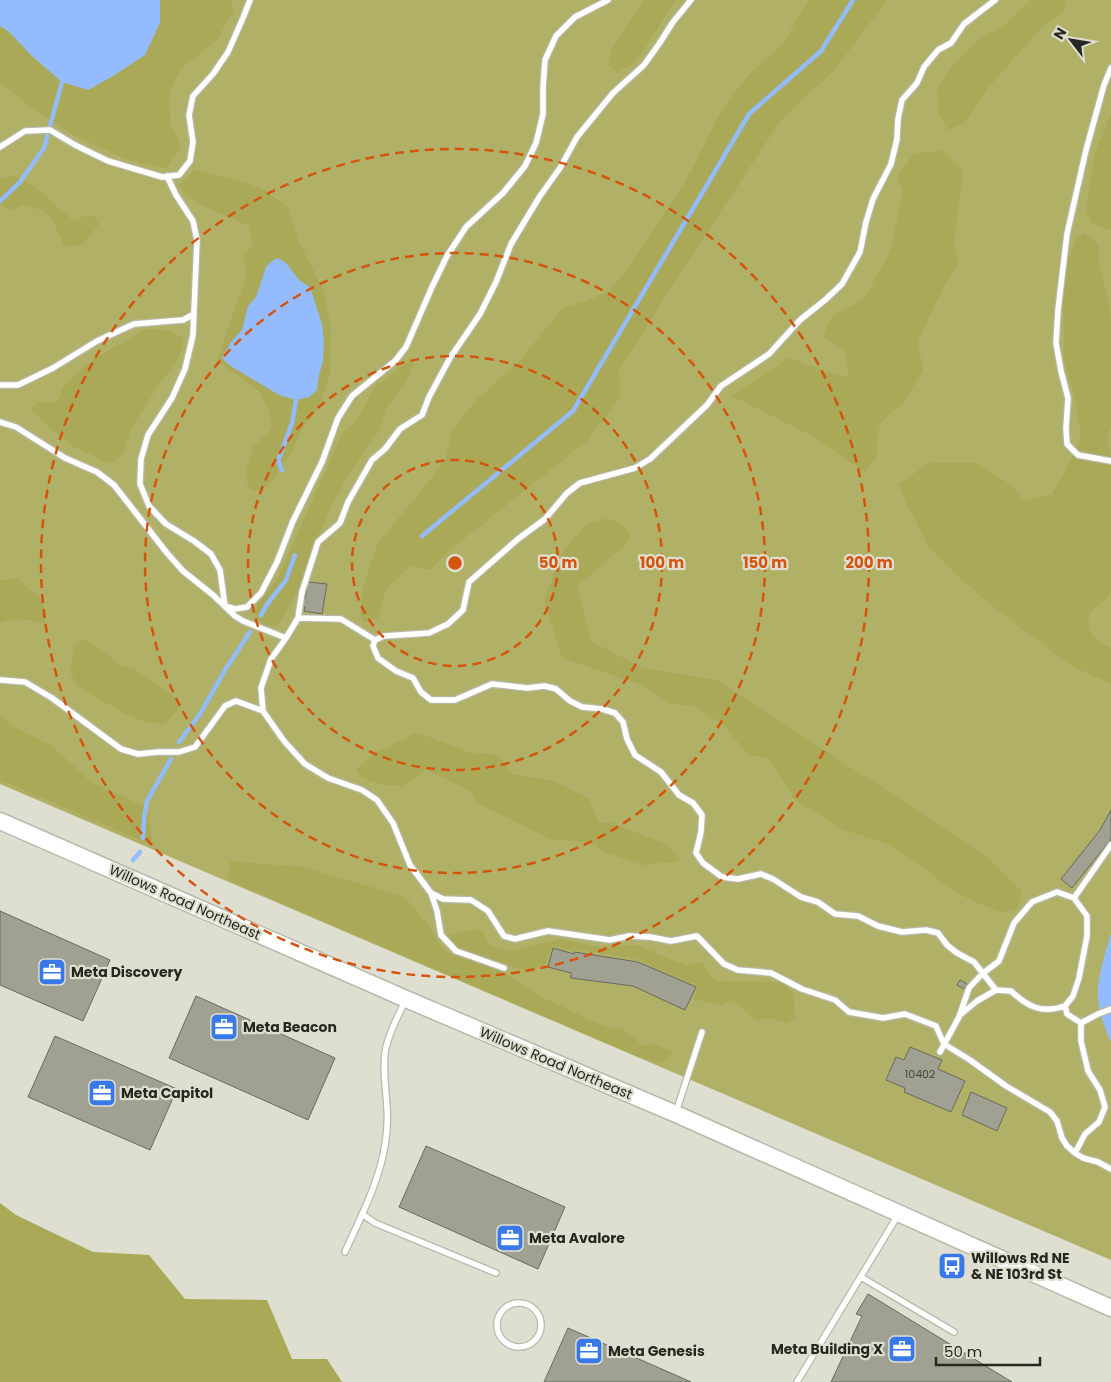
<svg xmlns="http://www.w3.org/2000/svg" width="1111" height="1382" viewBox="0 0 1111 1382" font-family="Poppins,sans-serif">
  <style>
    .green { fill: #b0b167 }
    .forest { fill: #a9a957 }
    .water { fill: #93bbfe }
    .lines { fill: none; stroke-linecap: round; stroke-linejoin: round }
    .stream { stroke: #93bbfe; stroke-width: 4.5 }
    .building { fill: #a1a193; stroke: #696a5d }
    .lane-casing { stroke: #b8b9aa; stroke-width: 8 }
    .secondary-casing { stroke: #b8b9aa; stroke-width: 19 }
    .lane { stroke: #fff; stroke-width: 5.5 }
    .secondary { stroke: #fff; stroke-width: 16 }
    .ring { fill: none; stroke: #d5540e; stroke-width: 2.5; stroke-dasharray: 9 6 }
    .labels { text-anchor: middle; stroke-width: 4.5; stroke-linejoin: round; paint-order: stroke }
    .number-label { font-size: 11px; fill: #45463e }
    .street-label { font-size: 14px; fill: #262721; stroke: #dfdfd1 }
    .poi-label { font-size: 14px; font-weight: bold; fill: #262721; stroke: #dfdfd1; text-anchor: start }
    .centre { fill: #d5540e; stroke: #dfdfd1; stroke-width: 2.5 }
    .ring-label { font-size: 15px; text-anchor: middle; font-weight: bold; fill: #d5540e; stroke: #dfdfd1; stroke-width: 4.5; stroke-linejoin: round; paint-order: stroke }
  </style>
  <rect width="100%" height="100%" fill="#dfdfd1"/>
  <path class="green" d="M0,0h1111v1260l-1111,-476z"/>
  <path class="forest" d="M0,0h231l3,10 -17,30 -36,29 -12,24 1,30 12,24 -16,22 -40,-10 -51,-23 -35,-23 -33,-24 -7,-4z
    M644,0h32l-40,62 -18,11 -10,-9 4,-15z
    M809,0h79l-16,20 -37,49 -54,51 -87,132 -75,118 1,26 -32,44 -133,106 -25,24 -19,-4 -25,22 -8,30 -15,4 -3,-10 3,-23 14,-45 46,-55 23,-31 6,-27 23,-30 44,-40 44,-53 21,-6 25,-11 20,-24 22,-33 41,-64 16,-33 16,-31 23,-29 36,-34z
    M1031,0h35l-1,10 -24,18 -53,60 -24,36 -16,6 -9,-15 -2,-26 18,-26 25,-24 27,-16z
    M1111,114v114l-2,2 -18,-7 -5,-14 8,-54z
    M944,151l19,19 -9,75 5,19 -15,22 -26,55 5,30 -21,33 -21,18 -4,15v20l-13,15 -54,-37 -78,-39 57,-39 31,13 29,7 -4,-27 -22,-14 10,-21 31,-16 26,-47 13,-61 -6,-13 17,-25z
    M194,170l54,13 16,7 24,18 10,32 26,51 7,38 -1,46 -11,32 -17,22 -12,27 -11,12 -7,14 -16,9 -8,-3 -2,-16 7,-25 19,-19 -3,-16 -9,-20 -43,-32 29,-83 -2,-23 9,-8 -4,-20 -52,-23 -19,-17z
    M15,175l18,10 41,36 8,-4 11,-2 6,9 -16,21 -19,1 -10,-23 -10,-12 -19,-6 -15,6 -10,-7v-25z
    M1083,233l16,12v19l10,38 2,23v102l-4,13 4,18v133l-2,5 -20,17 -1,15 10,14 13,6v36l-39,-18 -68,-51 -34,-28 -42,-41 -24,-48 -6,-14 33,-22 46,1 33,21 14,17 28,-7 15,-26 14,-31 -6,-38 -11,-40 -1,-56 1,-22 3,-20 10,-22z
    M146,329l26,2 12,8 -5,18 -22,31 -26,40 -8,26 -13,10 -36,-17 -25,-20 -18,-17 6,-8h20l6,-15 32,-29z
    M414,362l-7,19 -20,26 -7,23 -28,39 -21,37 -21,49 -12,36 -21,35 -14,-1 -10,-13 25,-35 66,-147 10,-7 9,-14 11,-21 31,-24z
    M608,518l13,6 10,9 -6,12 -48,41 14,55 51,27 75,12 271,177 34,35 -5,17 -15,3 -25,-9 -25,-13 -26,-21 -41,-26 -44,-14 -47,-30 -25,-41 -21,-3 -24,-30 -30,-19 -23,-2 -32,-20 -77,-26 -18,-58 20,-51 22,-24z
    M18,578l11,12 10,6 7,17 -1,11c-14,-3 -33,-9 -45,-1v-42z
    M84,639l20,12 16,15 15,3 39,28 4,13 -14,14 -20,-2 -19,-8 -46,-27 -9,-14 4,-27z
    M0,716l11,9 40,20 40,37 55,25 7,39 -153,-66z
    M414,734l16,3 38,15 30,3 14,19 41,7 36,18 10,24 11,-1 57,23 14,16 -40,4 -41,-14 -4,-7 -15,-2 -30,-3 -73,-35 -8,-13 -45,-22 -11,10 -13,7 -17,-1 -22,-7 -6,-8 18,-16z
    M230,861l73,6 102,30 24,29 15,25 57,20 43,27 65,31 11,-1 24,18 11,-3 18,10 -12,11 -27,-9 -406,-175z
    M481,929l9,16 21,6 49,-12 40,8 36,-2 51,21 14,-4 15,19 65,1 12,11 2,24 -8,6 -18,-5 -13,3 -14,-14 -11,-8 -10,7 -27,-7 3,-13 -61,-27 -60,-10 -3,2 -21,-5 -8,19 -18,6 -68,-23 -8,-7 -3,-6z
    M0,1203l16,12 77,37 56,3 36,44 82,1 25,59h35l15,23h-342z"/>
  <path class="water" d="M0,0h160v23l-15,32 -32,21 -25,14 -26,-8 -28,-24 -25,-26 -9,-6z
    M278,258l8,5 13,17 11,7 12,37 2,16 -1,21 -4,14 -2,15 -8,7 -13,3 -17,-5 -50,-30 -7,-7 9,-16 11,-12 6,-24 8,-9 10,-30 6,-6z
    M1111,933v108c-7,-12 -15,-40 -13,-54 2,-18 8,-36 13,-54z"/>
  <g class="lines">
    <path class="stream" d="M0,201l20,-19 24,-34 18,-66
      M282,470l-4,-9 14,-38 4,-23
      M422,536l151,-125 176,-297 72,-63 32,-51
      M261,615l7,-12 18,-23 9,-25
      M179,742l21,-28 25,-44 25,-38
      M143,838l1,-20 3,-17 24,-42
      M133,860l7,-8"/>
  </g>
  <path class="building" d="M308,582l19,2 -5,30 -18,-3 1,-4 -5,-1 2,-8 3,1z
    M1111,810v29l-39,49 -11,-9 39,-49z
    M0,911l110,49 -27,61 -83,-36z
    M553,948l21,6v-2l64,10 58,25 -11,23 -52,-24 -62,-8v-5l-23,-6z
    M960,980l7,4 -3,5 -7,-4z
    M196,996l139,62 -27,62 -139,-62z
    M55,1036l122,53 -27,61 -122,-53z
    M910,1047l32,13 -4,9 27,12 -14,31 -47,-20 1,-4 -19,-8 10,-23 8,3z
    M971,1092l36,16 -10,23 -35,-16z
    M426,1146l139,61 -27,62 -139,-62z
    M868,1294l144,88h-181l31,-66 -6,-2z
    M568,1328l105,46 18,8h-147z"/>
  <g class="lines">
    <defs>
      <path id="lane" d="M995,0l-31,24 -13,19 -13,7 -14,17 -7,16 -15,17 -4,19 -1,20 -6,25 -18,35 -7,23 -6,30 -18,32 -17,16 -25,20 -31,34 -48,32 -14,19 -57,54 -15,9 -55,15 -13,10 -22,26 -27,20 -49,43 -6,28 -15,14 -19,9 -45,3 -9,4 -2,6 5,12 18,13 17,7 8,14 10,8h24l37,-16 35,4 18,-2 11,3 14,12 12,6 20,2 13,4 8,9 4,17 8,16 26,17 18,23 14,8 9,12 -1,17 -5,21 7,10 19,14 16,2 23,-5 12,5 28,18 17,5 17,12 23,2 20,10 24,6 24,-2 12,3 9,12 10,8 17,9 22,28
        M1111,68l-7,17 -18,65 -19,84 -9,76 -2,33 5,28 7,27 -2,31 1,15 11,11 33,6
        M0,147l25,-16 25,-1 25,15 33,16 54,16 17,-2 11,-14 3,-19 -4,-27 4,-19 20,-22 15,-22 15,-34 7,-18
        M167,176l9,19 17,26 4,19 -4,95 -8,34 -13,29 -24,37 -7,24 -1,25 9,22 17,18 28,17 17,13 9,16 5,36 10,3 12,-2 14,-14 16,-31 16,-41 29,-59 16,-44 14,-22 43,-35 11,-14 26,-60 15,-31 19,-29 37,-34 22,-27 11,-23 7,-29v-26l2,-28 11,-24 19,-19 33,-17
        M0,385h18l35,-17 44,-27 37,-17 49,-4 11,-6
        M0,422l16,5 49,31 32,14 17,13 53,68 16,18 30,24 22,21 8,5 43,17
        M298,618l43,1 34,21
        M0,680l25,2 27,16 69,51 17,5 21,-2h20l16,-5 30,-41 11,-5 27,10
        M431,893l12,6 28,1 17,11 16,25 11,3 33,-8 62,9 19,-4 21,1 21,4 26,-5 27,28 14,6 33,3 31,16 33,11 14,12 34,6 22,-4 31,12 8,18 26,16 36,26 44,26 7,9 5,17 5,8 8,7 8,5 15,4 13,7
        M1074,898l37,-53
        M504,968l-48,-17 -15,-16 -4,-24 -6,-18 -21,-28 -17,-42 -16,-23 -15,-10 -34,-12 -23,-14 -21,-23 -21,-30 -2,-23 10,-29 15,-21 12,-20 4,-26 16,-50 22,-19 8,-21 24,-42 13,-11 15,-20 22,-14 7,-18 21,-39 30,-44 16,-32 15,-38 29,-48 20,-28 17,-31 36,-44 31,-28 15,-21 14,-22 18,-22
        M960,1015l17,-14 19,-11 15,1c17,16 31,23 54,15
        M940,1052l19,-35 10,-29 13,-14 17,-13 15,-38 18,-21 25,-10 17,6 13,18v20l-8,42 -6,18 -8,10 2,8 14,9
        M676,1112l26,-80
        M1075,1153l10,-19 14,-12 6,-15 -5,-17 -12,-19 -7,-30v-18l17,-9 13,-5
        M362,1214l13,9 121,50
        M345,1252c15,-34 34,-69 40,-107 2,-12 3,-25 2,-37 -1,-20 -5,-42 -1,-61 4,-16 12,-31 19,-46
        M861,1277l93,55
        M497 1325a22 22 0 1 1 44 0a22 22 0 1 1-44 0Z
        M797,1382l101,-167"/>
      <path id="secondary" d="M0,821l406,178 270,115 435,194"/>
    </defs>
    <use href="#lane" class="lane-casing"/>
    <use href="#secondary" class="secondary-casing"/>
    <use href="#lane" class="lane"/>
    <use href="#secondary" class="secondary"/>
  </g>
  <g class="ring">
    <circle cx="455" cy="563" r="103"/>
    <circle cx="455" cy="563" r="207"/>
    <circle cx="455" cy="563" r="310"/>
    <circle cx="455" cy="563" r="414"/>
  </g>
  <defs>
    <symbol id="office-square" viewBox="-11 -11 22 22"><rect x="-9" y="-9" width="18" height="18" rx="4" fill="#3979e7" stroke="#dfdfd1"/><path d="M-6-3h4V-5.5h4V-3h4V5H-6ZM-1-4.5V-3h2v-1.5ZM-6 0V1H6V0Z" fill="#fff"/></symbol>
    <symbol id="bus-square" viewBox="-11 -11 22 22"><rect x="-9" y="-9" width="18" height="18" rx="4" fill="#3979e7" stroke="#dfdfd1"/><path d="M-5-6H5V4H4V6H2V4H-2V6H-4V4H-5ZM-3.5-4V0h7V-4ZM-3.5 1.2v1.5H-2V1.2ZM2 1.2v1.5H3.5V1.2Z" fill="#fff"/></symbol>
  </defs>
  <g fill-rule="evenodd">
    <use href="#office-square" x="36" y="956" width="32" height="32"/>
    <use href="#office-square" x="208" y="1011" width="32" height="32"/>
    <use href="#office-square" x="86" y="1077" width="32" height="32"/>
    <use href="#office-square" x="494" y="1222" width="32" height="32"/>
    <use href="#bus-square" x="936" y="1250" width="32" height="32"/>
    <use href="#office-square" x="886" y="1333" width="32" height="32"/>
    <use href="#office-square" x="573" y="1335" width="32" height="32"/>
  </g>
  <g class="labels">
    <g class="number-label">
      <text x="920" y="1078">10402</text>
    </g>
    <g class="street-label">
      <text transform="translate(185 902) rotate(24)" y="5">Willows Road Northeast</text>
      <text transform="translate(556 1063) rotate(23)" y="5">Willows Road Northeast</text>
    </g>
    <g class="poi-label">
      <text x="71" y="977">Meta Discovery</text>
      <text x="243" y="1032">Meta Beacon</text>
      <text x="121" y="1098">Meta Capitol</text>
      <text x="529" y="1243">Meta Avalore</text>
      <text x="971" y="1263">Willows Rd NE<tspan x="971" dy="16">&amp; NE 103rd St</tspan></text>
      <text x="883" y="1354" text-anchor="end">Meta Building X</text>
      <text x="608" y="1356">Meta Genesis</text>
    </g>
  </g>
  <circle cx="455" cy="563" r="8" class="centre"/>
  <g class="ring-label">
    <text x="558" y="568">50 m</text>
    <text x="662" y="568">100 m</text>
    <text x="765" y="568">150 m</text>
    <text x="869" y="568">200 m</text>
  </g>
  <g transform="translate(1071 40) rotate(301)" stroke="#dfdfd1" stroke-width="4" paint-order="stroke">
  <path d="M0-4L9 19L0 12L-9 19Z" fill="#262721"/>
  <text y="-8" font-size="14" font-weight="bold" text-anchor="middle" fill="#262721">N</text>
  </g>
  <path d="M936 1357v8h104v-8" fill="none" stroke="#262721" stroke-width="2.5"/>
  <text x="944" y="1357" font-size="15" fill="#262721" stroke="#dfdfd1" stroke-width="4" paint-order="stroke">50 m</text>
</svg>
